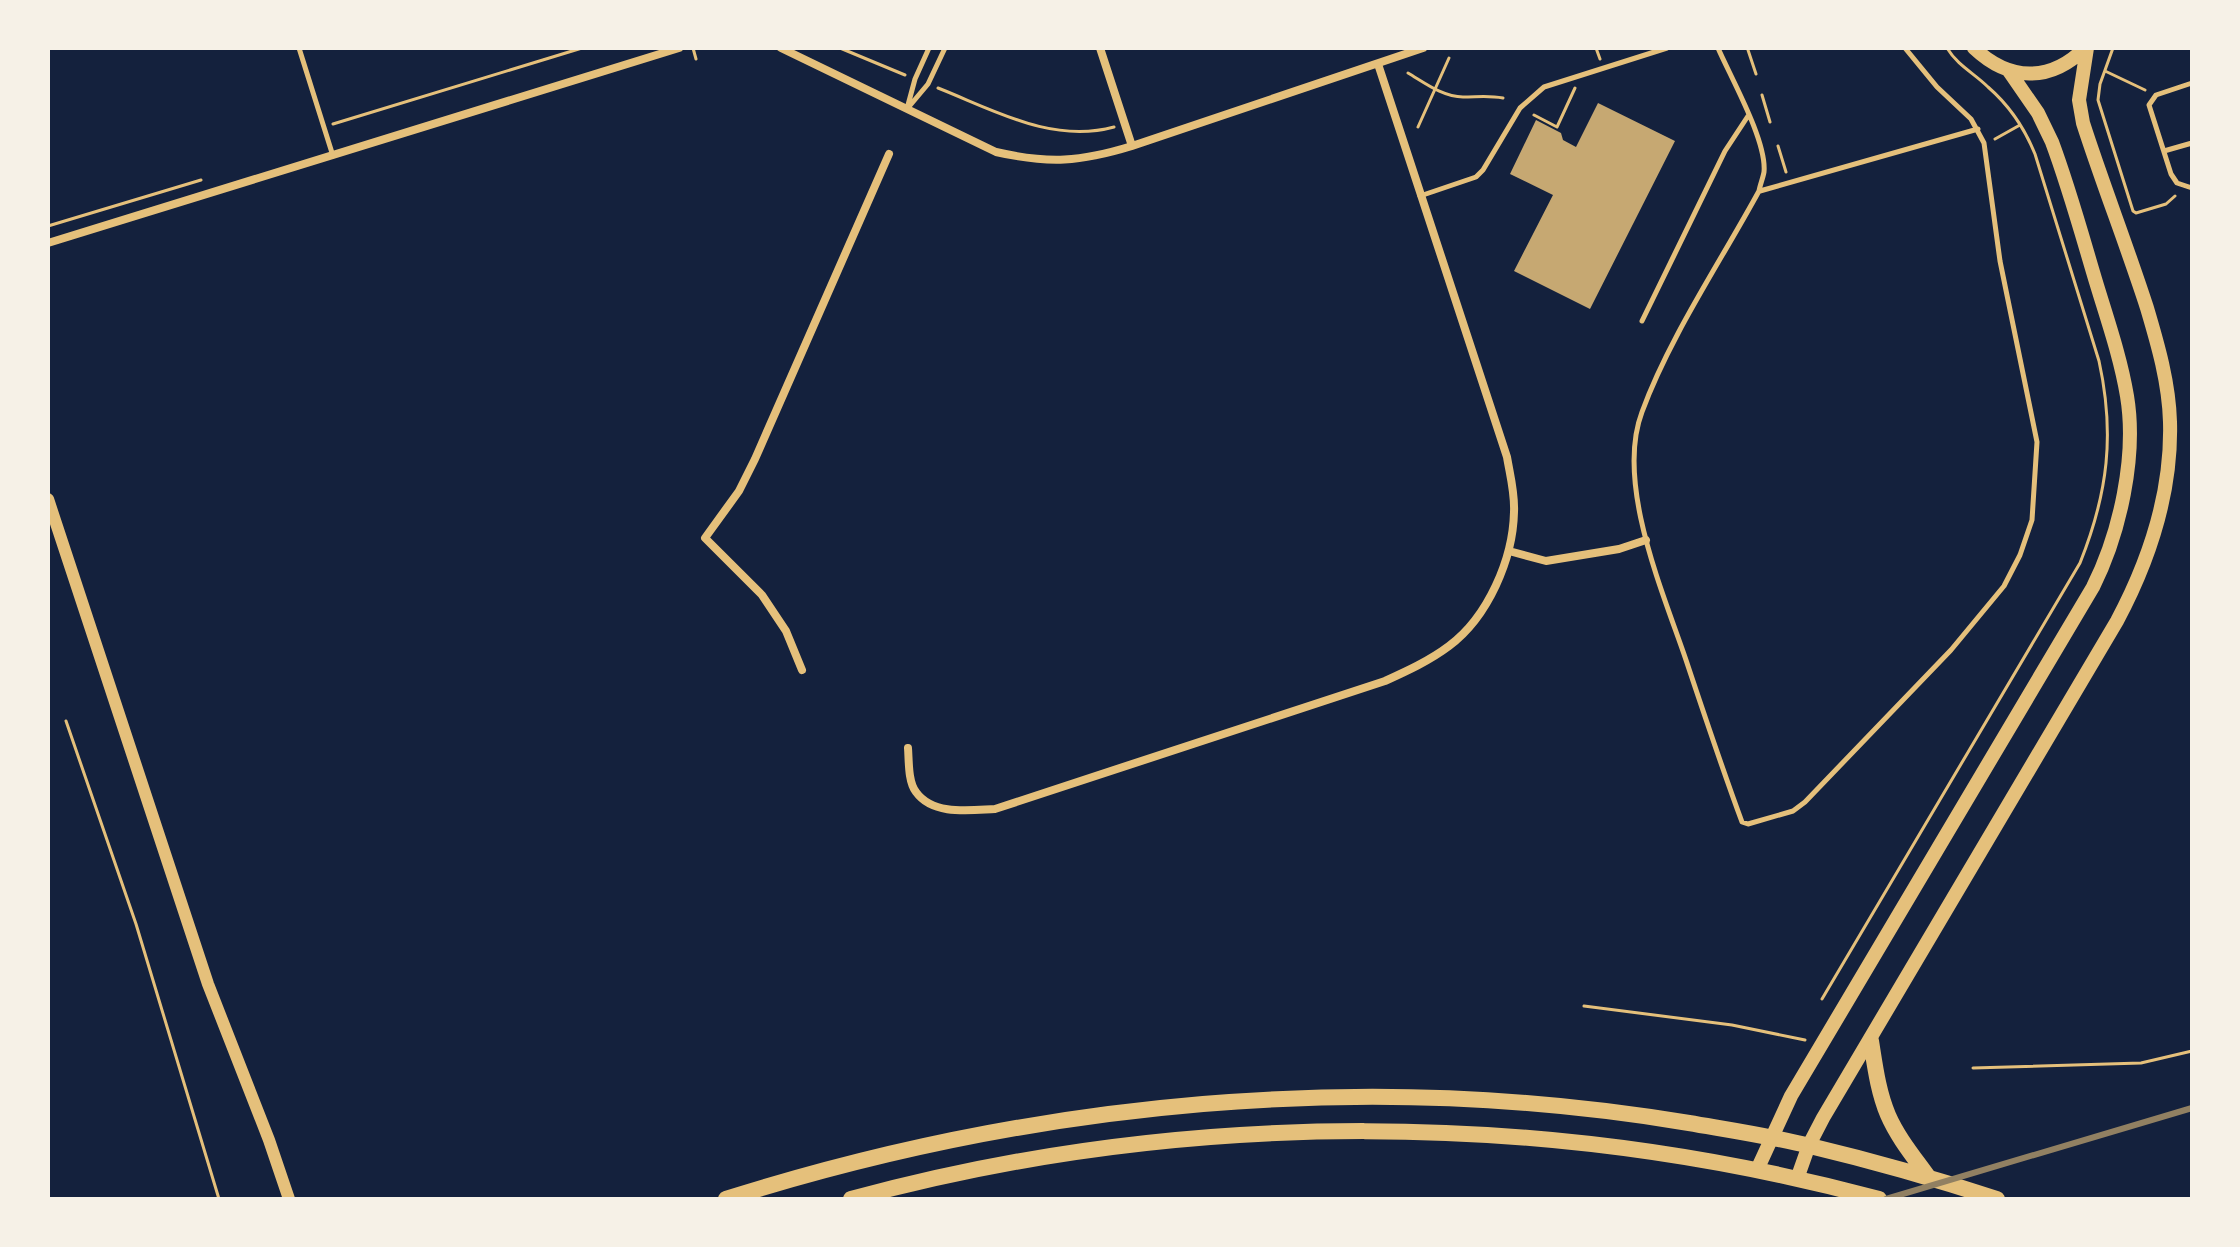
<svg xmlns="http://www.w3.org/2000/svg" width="2240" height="1247" viewBox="0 0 2240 1247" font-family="'Fira Sans',sans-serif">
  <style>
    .building { fill: #c6a872 }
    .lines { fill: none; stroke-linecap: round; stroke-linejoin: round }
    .path { stroke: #e5c07b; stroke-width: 3 }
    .service { stroke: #e5c07b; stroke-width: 5 }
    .minor { stroke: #e5c07b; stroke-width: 8 }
    .tertiary { stroke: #e5c07b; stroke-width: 12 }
    .secondary { stroke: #e5c07b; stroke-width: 14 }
    .primary { stroke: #e5c07b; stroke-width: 16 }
    .rail { stroke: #918062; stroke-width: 6 }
  </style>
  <rect width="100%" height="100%" fill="#14213d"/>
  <path class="building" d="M1598,103l77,38 -85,168 -76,-38 39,-76 -43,-21 26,-54 25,13 2,7 13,7z"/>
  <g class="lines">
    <path class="path" d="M693,48l3,11
      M840,48l65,27
      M1596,48l4,11
      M2113,48l-13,36 -2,16 35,111 3,2 30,-9 9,-8
      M1748,50l8,24
      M2105,71l40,19
      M1408,73c17,10 35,24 55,24 14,0 25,-2 40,1
      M938,88c56,22 114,56 176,39
      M1762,95l8,27
      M1534,115l23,12 18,-39
      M333,124l249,-76
      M1418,127l31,-69
      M1995,139l25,-14
      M1778,146l8,26
      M48,226l153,-46
      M66,721l70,203 83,275
      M1822,999l258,-436c28,-70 35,-129 19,-202l-64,-207c-11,-27 -25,-48 -47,-67 -14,-14 -30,-21 -41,-39
      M1584,1006l148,19 73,15
      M1973,1068l168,-5 51,-12"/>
    <path class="service" d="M299,48l34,108
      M1718,48c13,30 49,93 46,124 -1,6 -4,13 -5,19 -38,70 -90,147 -117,221 -27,71 21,180 44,248 18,54 36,108 56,162l6,2 45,-13 12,-9 146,-152 53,-64 16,-31 12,-35 5,-78 -37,-181 -16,-118 -13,-24 -34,-32 -32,-39
      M2192,83l-36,12 -7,10 22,69 6,9 15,5
      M908,105l7,-26 14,-31
      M907,109l21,-25 17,-36
      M2164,151l28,-8
      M1760,191l218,-62
      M1420,196l56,-19 7,-7 37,-62 24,-21 123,-39
      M1642,321l83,-170 23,-35"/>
    <path class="minor" d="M781,48l215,104c53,12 84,10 136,-6l291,-98
      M1100,48l32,98
      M48,243l631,-195
      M1509,551l37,10 73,-12 27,-9
      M802,670l-16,-39 -24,-36 -57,-57 34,-47 16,-32 134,-305
      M908,748c1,13 0,34 8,44 17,24 55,18 79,17l390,-128c22,-10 44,-20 64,-35 39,-29 64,-87 65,-134 1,-19 -4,-37 -7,-55l-129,-393"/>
    <path class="tertiary" d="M48,499l160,485 61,156 20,59"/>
    <path class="secondary" d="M1974,48c35,33 76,35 111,0
      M1757,1170l34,-74 302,-509c27,-54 44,-131 34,-191 -7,-42 -22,-83 -34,-124 -13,-44 -25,-87 -41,-130l-14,-29 -29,-42
      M1797,1179l12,-34 14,-27 294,-497c33,-62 55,-128 53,-199 -1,-39 -12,-77 -23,-114 -20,-62 -44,-123 -64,-185l-4,-23 8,-52"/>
    <path class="primary" d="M1871,1041c4,25 7,50 17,74 10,23 26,42 41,63
      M726,1199c310,-98 641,-130 963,-76 40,7 81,13 121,23 63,15 126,33 187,53
      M851,1199c334,-91 694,-90 1028,0"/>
    <path class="rail" d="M1886,1199l306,-91"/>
  </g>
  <rect width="2240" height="1247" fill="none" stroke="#f6f1e7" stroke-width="100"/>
</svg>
